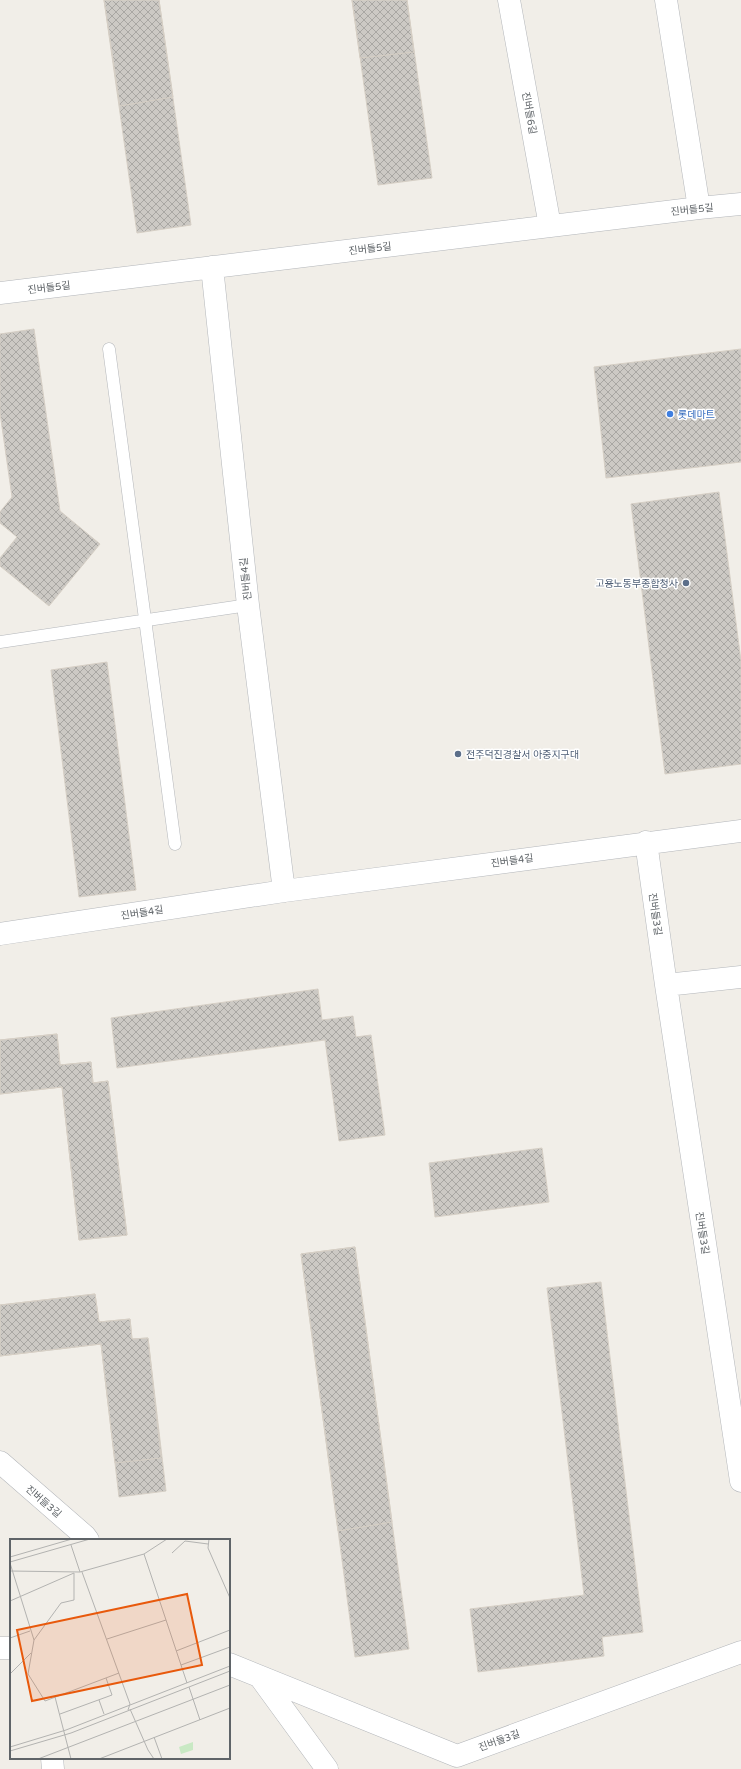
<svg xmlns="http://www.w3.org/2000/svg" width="741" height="1769" viewBox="0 0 741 1769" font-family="'Varela Round','Noto Sans KR',sans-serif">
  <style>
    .building { fill: url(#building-cross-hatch); stroke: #d6cfc5 }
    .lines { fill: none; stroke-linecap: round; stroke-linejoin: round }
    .service-casing { stroke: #b3b6ba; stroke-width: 13 }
    .minor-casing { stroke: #b3b6ba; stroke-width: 23 }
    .service { stroke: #fff; stroke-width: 12 }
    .minor { stroke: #fff; stroke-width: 22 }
    .shop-dot { fill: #3f7fe0; stroke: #fff; stroke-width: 1.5 }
    .service-dot { fill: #5c6f8a; stroke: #fff; stroke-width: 1.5 }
    .labels { text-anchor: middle; stroke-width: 3; stroke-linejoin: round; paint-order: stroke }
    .street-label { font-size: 10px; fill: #5f6468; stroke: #fff }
    .shop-label { font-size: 10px; fill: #366cbe; stroke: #fff; text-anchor: start }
    .service-label { font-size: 10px; fill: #4e5e75; stroke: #fff; text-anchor: end }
    .inset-road { fill: none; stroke: #b3b3b1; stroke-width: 1 }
    .view { fill: #e8590c; fill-opacity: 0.15; stroke: #e8590c; stroke-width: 2 }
    .inset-edge { fill: none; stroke: #5f6468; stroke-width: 2 }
  </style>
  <defs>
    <pattern id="building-cross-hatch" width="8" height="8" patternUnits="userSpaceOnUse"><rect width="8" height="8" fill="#ccc9c4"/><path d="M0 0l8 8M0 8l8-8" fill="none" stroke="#a9a7a3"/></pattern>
  </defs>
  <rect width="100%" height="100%" fill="#f1eee8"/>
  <path class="building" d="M104,0h55l32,225 -54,8z
    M104,0h55l14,97 -53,9z
    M352,0h55l25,178 -54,7z
    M352,0h55l7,52 -54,6z
    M34,329l26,182 40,33 -51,62 -49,-40v-8l17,-21 -17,-14v-11l12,-15 -12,-84v-79z
    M741,349v113l-135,16 -12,-111z
    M719,492l22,169v103l-76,10 -34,-270z
    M107,662l29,228 -57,7 -28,-227z
    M318,989l4,31 31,-4 3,21 15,-2 14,100 -46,6 -14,-101 -208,28 -6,-50z
    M57,1034l3,31 31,-3 2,21 15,-2 19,154 -48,5 -17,-153 -62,7v-54z
    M57,1034l3,31 31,-3 2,21 15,-2 19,154 -48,5 -17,-153 -62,7v-54z
    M542,1148l7,54 -114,15 -6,-54z
    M355,1247l54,402 -54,8 -54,-403z
    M355,1247l37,275 -54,9 -37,-277z
    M601,1282l42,350 -41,5 2,19 -126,16 -8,-63 114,-14 -37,-307z
    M95,1294l4,28 31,-3 2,20 16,-1 18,153 -47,6 -18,-153 -101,12v-51z
    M95,1294l4,28 31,-3 2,20 16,-1 13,120 -46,5 -14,-119 -101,12v-51z"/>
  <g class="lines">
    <defs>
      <path id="service" d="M109,349l66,495
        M0,642l248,-37"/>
      <path id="minor" d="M509,0l41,226
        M666,0l33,208
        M212,267l36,338 36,286
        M0,293l699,-85 42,-4
        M646,842l20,143 75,496
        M0,934l284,-43 457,-60
        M666,985l75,-8
        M0,1462l85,74 3,4
        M0,1648h11
        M229,1664l228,92 284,-104
        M260,1677l67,92
        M52,1758l1,11"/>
    </defs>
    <use href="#service" class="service-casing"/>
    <use href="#minor" class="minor-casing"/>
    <use href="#service" class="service"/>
    <use href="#minor" class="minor"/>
  </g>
  <circle class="shop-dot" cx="670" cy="414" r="4"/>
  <g class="service-dot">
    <circle cx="686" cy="583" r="4"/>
    <circle cx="458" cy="754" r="4"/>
  </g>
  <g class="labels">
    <g class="street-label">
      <text transform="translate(530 113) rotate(80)" y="4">진버들6길</text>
      <text transform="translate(692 209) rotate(-6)" y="4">진버들5길</text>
      <text transform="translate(370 248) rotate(-7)" y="4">진버들5길</text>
      <text transform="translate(49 287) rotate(-7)" y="4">진버들5길</text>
      <text transform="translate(245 579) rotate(-96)" y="4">진버들4길</text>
      <text transform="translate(512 860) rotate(-8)" y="4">진버들4길</text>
      <text transform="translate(142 912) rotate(-9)" y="4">진버들4길</text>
      <text transform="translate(656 914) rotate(82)" y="4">진버들3길</text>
      <text transform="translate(703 1233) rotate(81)" y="4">진버들3길</text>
      <text transform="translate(44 1501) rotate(41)" y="4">진버들3길</text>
      <text transform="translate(499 1740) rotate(-20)" y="4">진버들3길</text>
    </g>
    <g class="shop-label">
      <text x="678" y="418">롯데마트</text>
    </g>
    <g class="service-label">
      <text x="678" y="587">고용노동부종합청사</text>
      <text x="466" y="758" text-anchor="start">전주덕진경찰서 아중지구대</text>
    </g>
  </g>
  <g transform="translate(10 1539)">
    <rect width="220" height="220" fill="#f1eee8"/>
    <path d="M183,203v8l-12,4 -2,-7z" fill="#c9e9c4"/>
    <path class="inset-road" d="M199,0l-1,9 22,50M61,6l9,27M162,14l13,-12 23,3M134,15l43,129M0,18l62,-18M0,23l80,-23M0,24l24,77M0,32l70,1 64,-18 23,-15M72,33l48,132 -2,6M64,34v27l-13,3 -27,37 -6,34 17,27 74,-28M0,62l64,-28M0,99l20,-7M97,100l59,-19M166,112l54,-21M171,126l49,-18M0,135l21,-21M179,148l11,33M45,158l16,62M89,161l5,14M120,170l18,41 6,9M50,175l52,-19 -6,-17M144,198l8,22M0,208l56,-17 164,-64M0,212l61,-18 159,-62M28,220l192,-74M89,220l131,-51"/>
    <path class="view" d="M177,55l15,71 -170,36 -15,-71z"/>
    <rect width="220" height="220" class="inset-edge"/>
  </g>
</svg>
